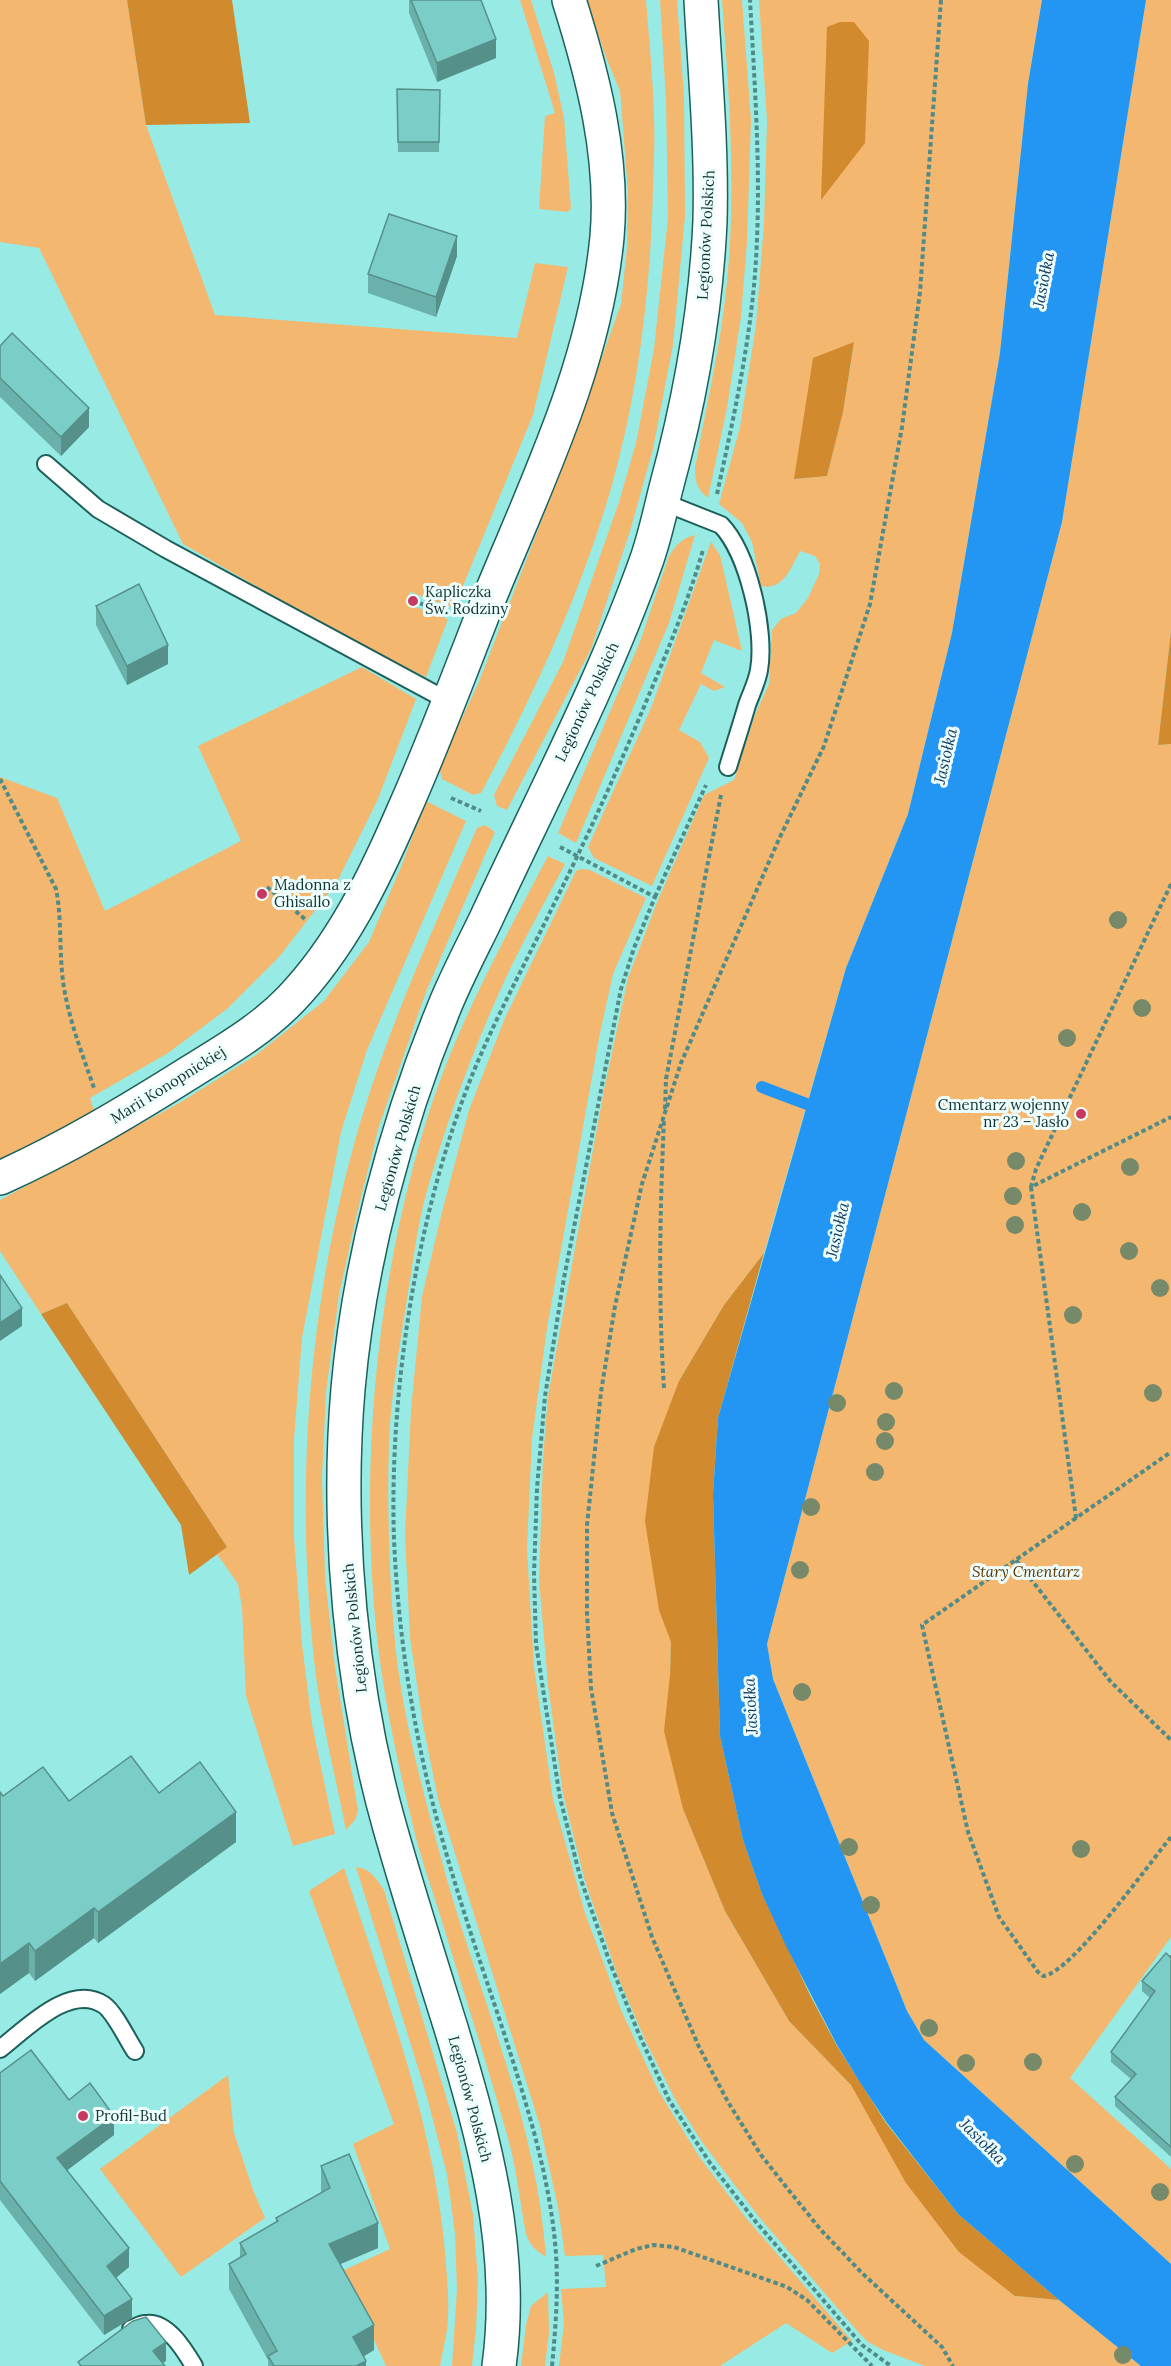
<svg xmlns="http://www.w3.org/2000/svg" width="1171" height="2366" viewBox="0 0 1171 2366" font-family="Lora,serif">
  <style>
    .green { fill: #f4b770; fill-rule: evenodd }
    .forest { fill: #d18a2d }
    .water { fill: #2395f2 }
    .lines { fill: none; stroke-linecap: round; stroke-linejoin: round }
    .stream { stroke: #2395f2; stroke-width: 12 }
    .lane-casing { stroke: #1d605b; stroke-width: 20 }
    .street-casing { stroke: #1d605b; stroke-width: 36 }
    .secondary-casing { stroke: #1d605b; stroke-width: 36 }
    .path { stroke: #508b87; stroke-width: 4; stroke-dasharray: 4.5 3; stroke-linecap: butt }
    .lane { stroke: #fff; stroke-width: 16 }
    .street { stroke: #fff; stroke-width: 33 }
    .secondary { stroke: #fff; stroke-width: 33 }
    .tree { fill: #768968 }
    .wall { fill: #6ab1ab }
    .shaded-wall { fill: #56908b }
    .building { fill: #7bcec7; stroke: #56908b; stroke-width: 1.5 }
    .poi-dot { fill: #c73960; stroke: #eefefc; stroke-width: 2 }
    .labels { text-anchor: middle; stroke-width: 6; stroke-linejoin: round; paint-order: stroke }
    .street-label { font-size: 15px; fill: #103432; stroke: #eefefc }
    .poi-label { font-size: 15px; fill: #103432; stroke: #eefefc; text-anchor: start }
    .park-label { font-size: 15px; font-style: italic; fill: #5b3803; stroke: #eefefc }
    .water-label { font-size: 16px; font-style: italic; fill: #123c61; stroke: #eefefc }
  </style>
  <rect width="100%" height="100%" fill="#97ebe4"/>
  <path class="green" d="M0,0h127l19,125 69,190 302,23 18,-75 33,4 -35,148 -79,193 -44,-16 -5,11 43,16 -22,58 -74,-35 -169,-98 -144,-296 -39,-6z
    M520,0h11l23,73 10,45 7,90 -3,4 -29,-3 6,-93 10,-3z
    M586,0h60c3,39 7,78 8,117 1,23 0,46 -1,68 -2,101 -14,204 -41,300 -31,109 -78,209 -131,308l-8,2 -31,-16 -3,-12 39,-83 88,-226 55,-154 6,-56 1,-58 -8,-99 -13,-31z
    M660,0h17l7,96 1,120 -12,129 -20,104 -22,79 -40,121 -84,161 -10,-4 -3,-11 69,-133 56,-160 17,-59 18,-94 14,-131 -2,-117z
    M722,0h20l9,120 -4,122 -6,75 -14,91 -19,90c-11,-9 -13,-16 -13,-30 9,-51 21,-102 28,-153 15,-105 7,-210 -1,-315z
    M759,0h283l-14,84 -28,269 -48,280 -44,181 -62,154 -82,285 -40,52 -45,76 -8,261 -1,33 13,134 42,102 64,110 62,64 27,45 137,166 44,4 82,66h-216l-42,-16 -15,-8 -9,-9 -100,-116 -57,-75 -26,-41 -30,-59 -28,-65 -33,-96 -22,-87 -15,-109 -9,-105 4,-121 5,-63 56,-306 24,-112 30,-78 46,-105 30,-15 21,-65 14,-31 3,-54 9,-11 15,-6 12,-15 11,-24 1,-10 -5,-8 -15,-5c-9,17 -17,40 -39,35l-9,-44 -10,-19 -23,-19 21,-77 16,-102 8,-102 3,-102zM854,343l-11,69 -16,64 -32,3 9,-56z
    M1146,0h25v630l-13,115 13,-1v1193l-101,141 101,91v95l-247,-224 -17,-29 -134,-332 -6,-35 295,-1122z
    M695,535l-26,88 -93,220 -18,-10 83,-194 28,-83c7,-11 13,-18 26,-21z
    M711,542l9,13 22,96 -28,-11 -13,33 24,14 -11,4 -13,-7 -22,46 21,12 9,16 -57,128 -58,-28 -6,-11 63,-139z
    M362,667l54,32 -38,100 -41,83 -58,75 -52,52 -59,44 -78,45 5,16 -95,48v-385l57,21 48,113 136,-70 -43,-95z
    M426,801l40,20 -99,229 -26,82 -39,206 -8,101v98l8,107 10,80 23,110 -42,12 -47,-150 -4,-88 -4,-24 -21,-30 10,-7 -160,-244 -26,11 -41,-63v-51l181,-98 75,-47 68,-54 45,-59 32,-75z
    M485,825l10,7 -69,160 -47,134 -22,87 -18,82 -13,97 -4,86 3,99 10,90 23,144 -3,9 -9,10c-10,-51 -23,-102 -30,-153 -23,-191 -8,-386 49,-570 30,-95 72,-187 112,-279z
    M548,856l17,8c-18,34 -37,68 -54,103 -35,74 -64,152 -86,231 -9,35 -13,72 -19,107 -7,45 -15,91 -17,137 -2,63 0,126 5,189 6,76 27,153 47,227 36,135 95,257 105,399 -10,-7 -16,-11 -20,-23 -6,-31 -9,-62 -17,-92 -21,-76 -46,-151 -69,-227 -9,-29 -20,-59 -27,-89 -16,-65 -30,-131 -37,-198 -17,-173 2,-360 56,-525 29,-86 74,-167 116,-247z
    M581,869l9,1 56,28 -33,76 -14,64 -52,290 -15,111 -5,110 7,118 19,132 32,114 36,97 38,82 41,66 46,60 106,123 -20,12 -46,-30 -66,43h-161l5,-43 -3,-34 45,-2 -3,-32 -38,1 -7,-49 -18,-81 -102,-327 -15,-74 -13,-87 -5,-103 6,-125 11,-114 20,-84 27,-102 36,-92 71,-147z
    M356,1867c15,2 20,11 28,23l73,243 16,82 5,65 -2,48 -4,38h-20l5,-77 -2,-55 -8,-60 -20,-77z
    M344,1868c40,124 90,254 101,384 2,25 5,53 2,78 -2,12 -5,24 -7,36h-54l-44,-95 48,-22 -37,-105 41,-20 -85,-233z
    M228,2075l6,58 19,57 12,28 -84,59 -81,-108z
    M548,2292l1,41 -4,33h-24l5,-41 5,-19z"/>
  <path class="forest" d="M127,0h105l18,123 -104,2z
    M840,22h14l15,19 -4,102 -44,57 6,-173z
    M854,342l-11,70 -16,64 -33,3 19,-121z
    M1171,631v113l-13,1z
    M764,1253l-46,165 -5,76 7,242 23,104 19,54 48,101 27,51 49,77 72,91 101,86 -44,-4 -56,-44 -53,-69 -55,-98 -62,-64 -64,-110 -42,-102 -19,-78 6,-56 1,-33 -12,-32 -14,-89 9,-74 25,-66 45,-76z
    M67,1303l160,244 -38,28 -8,-50 -140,-211z"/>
  <path class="water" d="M1042,0h104l-84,522 -295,1122 6,35 134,332 17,29 247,224v102h-30l-82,-66 -101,-86 -71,-91 -26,-39 -24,-39 -51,-99 -24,-52 -19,-54 -23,-104 -7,-242 5,-76 128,-450 62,-154 44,-181 48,-280 28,-269z"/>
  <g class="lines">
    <path class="stream" d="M762,1087l58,22"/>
    <defs>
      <path id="lane" d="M46,464l52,45 68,40 284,153
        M663,502l58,23c27,28 45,106 38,145 -2,12 -8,24 -12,35 -6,21 -13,42 -19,62
        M0,2049c26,-20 70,-67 104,-44 11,8 23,34 31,46
        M131,2329c4,-1 9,-5 14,-5 22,-4 40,27 49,42"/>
      <path id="street" d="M0,1178c67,-30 130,-68 192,-107 34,-21 70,-42 98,-71 51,-53 84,-121 113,-188 31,-69 57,-140 85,-211 48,-117 107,-236 119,-364 7,-80 -14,-161 -38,-237"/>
      <path id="secondary" d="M499,2366c16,-116 -15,-228 -48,-338 -21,-67 -42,-133 -61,-200 -39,-137 -54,-298 -42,-439 11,-127 48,-264 96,-381 12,-30 28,-60 42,-89 55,-119 117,-236 161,-360 8,-23 13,-47 19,-71 24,-88 40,-176 44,-267 2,-73 -5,-148 -9,-221"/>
    </defs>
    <use href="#lane" class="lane-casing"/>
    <use href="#street" class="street-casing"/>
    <use href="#secondary" class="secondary-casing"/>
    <path class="path" d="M941,0l-21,292 -18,135 -32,177 -46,142 -45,93 -98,224 -39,121 -27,122 -14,86 -14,133v88l4,75 21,125 40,124 47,110 29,55 33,53 30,38 30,37 41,43 80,74 11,19
      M717,494c16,-73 32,-146 38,-220 7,-92 0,-183 -5,-274
      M413,601l30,10
      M0,779l56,110c6,30 3,61 7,92 5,37 19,72 31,107
      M451,798l30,13
      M560,847l95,50 -21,51 -13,41 -57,289 -19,118 -8,92 -3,86 2,70 24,154 21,82 29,83 28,69 31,68 41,63 46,59 106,123 29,21
      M1171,884l-135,285 -5,18 140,-70
      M267,887l39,33
      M655,897l51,-112
      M665,1109l1,-30 55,-284
      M1031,1187l45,331 95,-66
      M664,1388c-6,-90 -4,-179 0,-268
      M1076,1518l-154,107 46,207 31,85 39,55 5,4c28,-2 107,-114 128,-139
      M1016,1560l95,122 60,58
      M596,2266l40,-17 17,-4 21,2 113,40 20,13 65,66
      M552,2366c4,-41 7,-83 3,-124 -7,-72 -30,-143 -52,-212 -24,-72 -49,-144 -68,-218 -23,-89 -37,-181 -41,-273 -5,-149 23,-327 79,-466 23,-56 52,-109 78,-163 34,-68 66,-138 95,-208 21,-50 42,-100 57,-152"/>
    <use href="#lane" class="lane"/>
    <use href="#street" class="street"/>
    <use href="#secondary" class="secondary"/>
  </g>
  <g class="tree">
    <circle cx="1118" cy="920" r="9"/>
    <circle cx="1142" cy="1008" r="9"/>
    <circle cx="1067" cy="1038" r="9"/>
    <circle cx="1016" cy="1161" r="9"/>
    <circle cx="1130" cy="1167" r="9"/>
    <circle cx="1013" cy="1196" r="9"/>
    <circle cx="1082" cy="1212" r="9"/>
    <circle cx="1015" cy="1225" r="9"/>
    <circle cx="1129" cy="1251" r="9"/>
    <circle cx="1160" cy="1288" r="9"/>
    <circle cx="1073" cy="1315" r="9"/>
    <circle cx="894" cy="1391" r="9"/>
    <circle cx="1153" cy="1393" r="9"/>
    <circle cx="837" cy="1403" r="9"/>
    <circle cx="886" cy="1422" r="9"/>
    <circle cx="885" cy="1441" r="9"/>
    <circle cx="875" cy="1472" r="9"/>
    <circle cx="811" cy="1507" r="9"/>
    <circle cx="800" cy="1570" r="9"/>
    <circle cx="802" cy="1692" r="9"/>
    <circle cx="849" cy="1847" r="9"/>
    <circle cx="1081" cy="1849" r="9"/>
    <circle cx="871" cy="1905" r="9"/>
    <circle cx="929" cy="2028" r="9"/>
    <circle cx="1033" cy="2062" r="9"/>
    <circle cx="966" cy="2063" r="9"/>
    <circle cx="1075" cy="2164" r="9"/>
    <circle cx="1160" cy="2192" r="9"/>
    <circle cx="1123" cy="2355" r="9"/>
  </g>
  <path class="wall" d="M409,0h72l15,58 -59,24 -28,-69z
    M397,89l43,1 -1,62h-41z
    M457,256l-21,61 -68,-24v-19z
    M0,346l89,81 -28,29 -61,-59z
    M96,606l72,58 -41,21 -31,-60z
    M0,1792l3,4 66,5 90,-8 77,49 -138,101 -4,-5 -59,43 -6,-8 -29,21z
    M1171,1955v202l-56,-51v-9l16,-18 -20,-17v-10l39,-54 -8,-7v-10z
    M0,2073l69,27 45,35 -47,35 62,97 -13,11 16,40 -28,17 -104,-135z
    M321,2166l57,82 -38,16 34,86 -11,6 3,10h-98v-6l-39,-71v-25l11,-6v-15l36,-21v-4l45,-25z"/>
  <path class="shaded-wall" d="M496,39v19l-59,24v-19z
    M457,236v20l-21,61v-20z
    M89,408v19l-28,29v-19z
    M168,645v19l-41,21v-19z
    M22,1308v18l-22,15v-18z
    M236,1812v30l-138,101v-31z
    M94,1908v30l-59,43v-30z
    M29,1943v30l-29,21v-30z
    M114,2116v19l-57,43v-20z
    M378,2223v25l-49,21v-25z
    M129,2248v19l-22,18v-19z
    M132,2299v19l-28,17v-19z
    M374,2325v25l-21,13v-26z
    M166,2342v19l-7,5 -6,-15z
    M366,2361v5h-10z"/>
  <path class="building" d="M411,0h70l15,39 -59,24z
    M397,89l43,1 -1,52h-41z
    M389,214l68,22 -21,61 -68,-23z
    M12,333l77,75 -28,29 -61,-59v-32z
    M139,584l29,61 -41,21 -31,-60z
    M0,1275l22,33 -22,15z
    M131,1756l28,37 41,-31 36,50 -138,100 -4,-4 -59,43 -6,-8 -29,21v-172l3,4 40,-29 26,34z
    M1166,1953l4,4 1,-2v192l-56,-50 21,-23 -25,-22 44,-61 -13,-10z
    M31,2050l38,50 21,-17 24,33 -57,42 72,90 -22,18 25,33 -28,17 -104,-135v-108z
    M349,2154l29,69 -49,21 45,81 -21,12 13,24 -10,5h-82l-6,-10 9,-5 -48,-87 17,-10 -6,-11 38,-22 -2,-3 54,-30 -9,-22z
    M146,2317l20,25 -13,9 12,15h-84l-3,-4 55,-41z"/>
  <g class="poi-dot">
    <circle cx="413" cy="601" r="6"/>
    <circle cx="262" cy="894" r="6"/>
    <circle cx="1081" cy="1114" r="6"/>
    <circle cx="83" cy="2116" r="6"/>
  </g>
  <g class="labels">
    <g class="street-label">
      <text transform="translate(706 235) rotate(-87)" y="5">Legionów Polskich</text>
      <text transform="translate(587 702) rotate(-65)" y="5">Legionów Polskich</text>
      <text transform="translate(168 1085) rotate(-32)" y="5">Marii Konopnickiej</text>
      <text transform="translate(398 1148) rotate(-74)" y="5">Legionów Polskich</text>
      <text transform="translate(355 1628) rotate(-96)" y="5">Legionów Polskich</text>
      <text transform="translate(470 2099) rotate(75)" y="5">Legionów Polskich</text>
    </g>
    <g class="poi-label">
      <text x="425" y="597">Kapliczka<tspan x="425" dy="17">Św. Rodziny</tspan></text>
      <text x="274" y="890">Madonna z<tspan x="274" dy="17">Ghisallo</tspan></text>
      <text x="1069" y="1110" text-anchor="end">Cmentarz wojenny<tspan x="1069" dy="17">nr 23 – Jasło</tspan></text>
      <text x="95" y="2121">Profil-Bud</text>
    </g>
    <g class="park-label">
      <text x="1026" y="1577">Stary Cmentarz</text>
    </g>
    <g class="water-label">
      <text transform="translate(1043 280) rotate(-79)" y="6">Jasiołka</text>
      <text transform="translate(945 756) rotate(-77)" y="6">Jasiołka</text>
      <text transform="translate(837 1230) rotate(-77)" y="6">Jasiołka</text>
      <text transform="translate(750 1706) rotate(-93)" y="6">Jasiołka</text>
      <text transform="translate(983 2141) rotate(45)" y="6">Jasiołka</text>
    </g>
  </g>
</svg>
